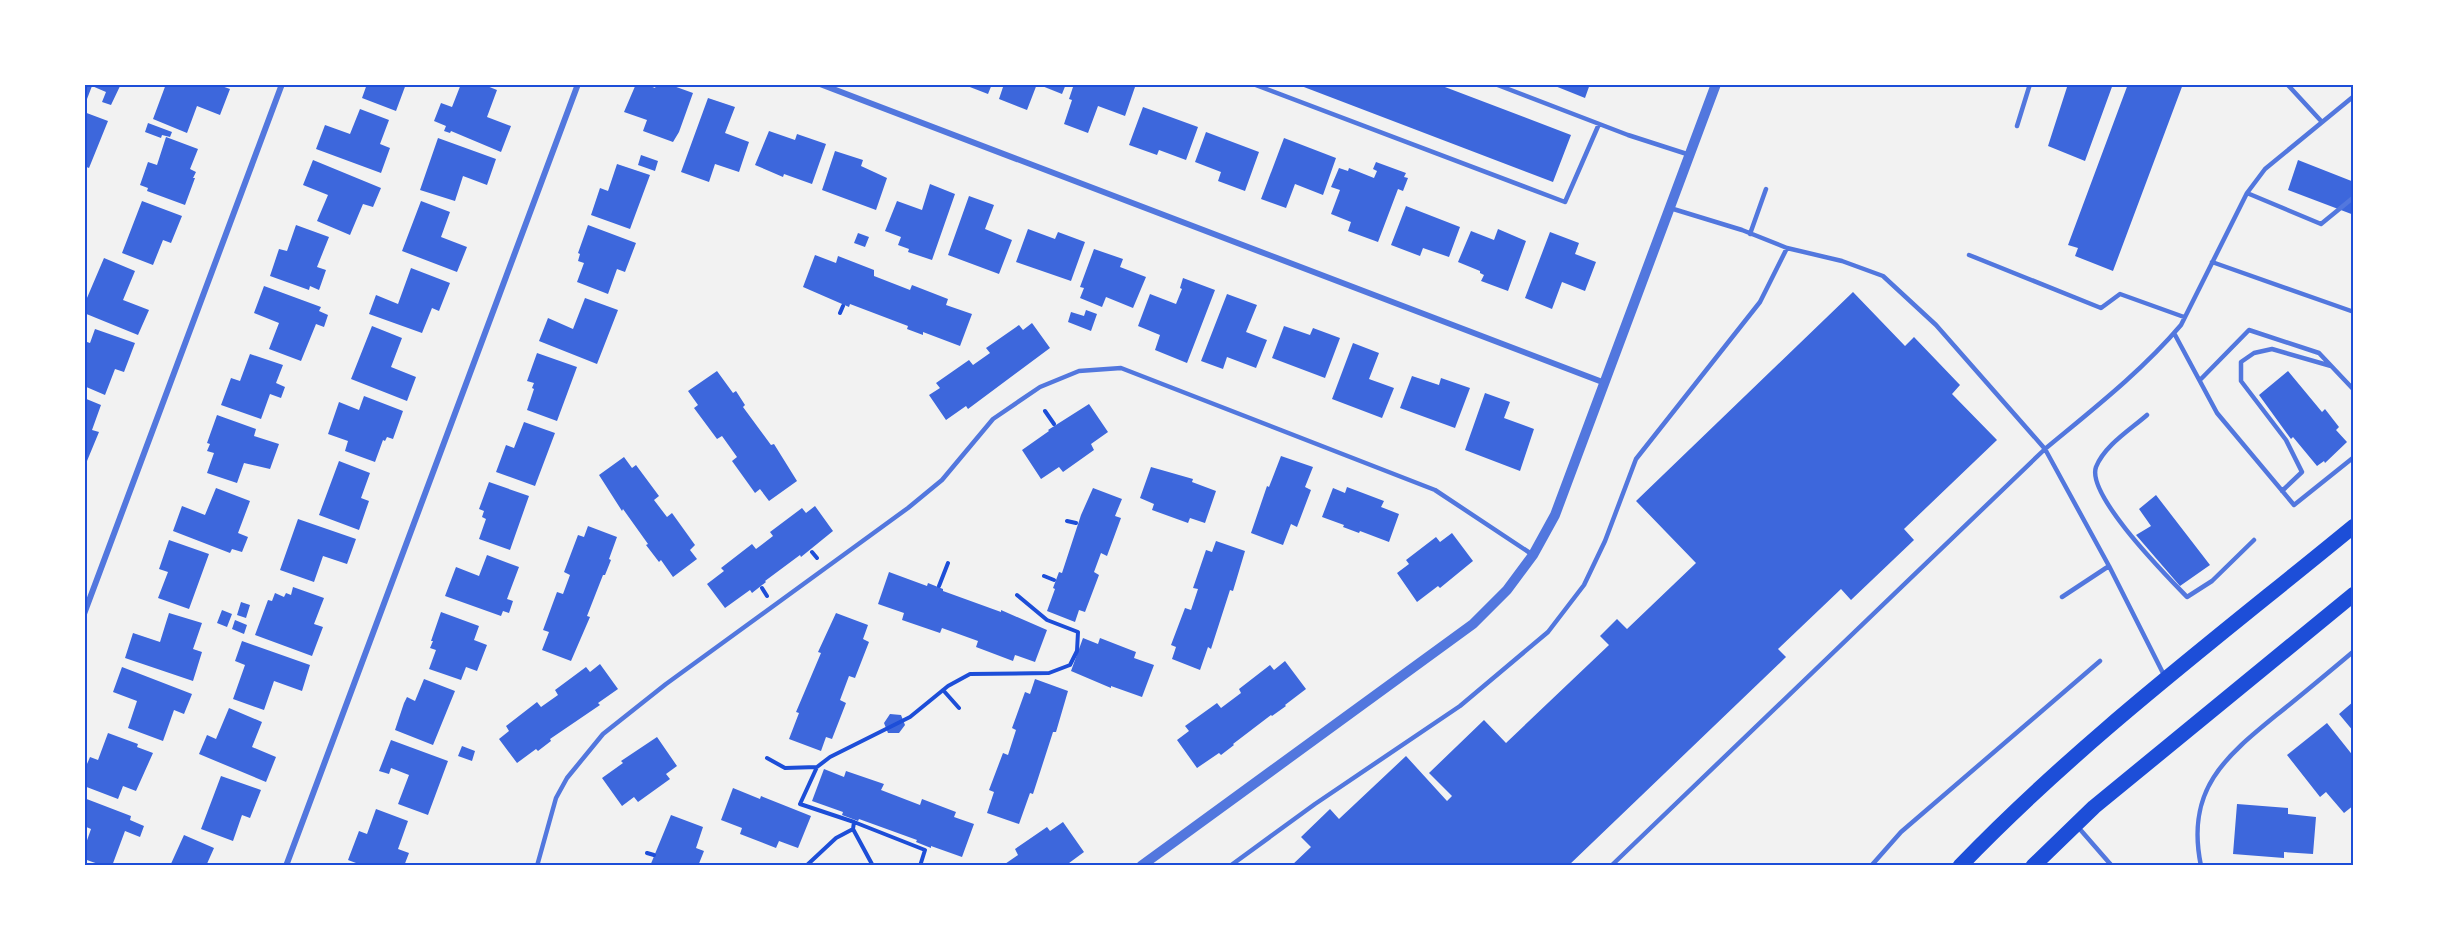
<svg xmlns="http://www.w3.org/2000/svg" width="2438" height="950" viewBox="0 0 2438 950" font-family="'IBM Plex Serif',serif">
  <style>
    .building { fill: #3d67dc }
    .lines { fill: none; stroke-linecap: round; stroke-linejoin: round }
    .path { stroke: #1d4ed8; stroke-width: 4 }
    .service { stroke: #5277de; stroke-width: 4.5 }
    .minor { stroke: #5277de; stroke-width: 6 }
    .tertiary { stroke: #5277de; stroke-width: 10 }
    .primary { stroke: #1d4ed8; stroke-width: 15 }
    .neatline { fill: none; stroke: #1d4ed8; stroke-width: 2 }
  </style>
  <rect width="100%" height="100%" fill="#f2f2f2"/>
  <path class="building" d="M84,84h37l-10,21 -9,-3 4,-10 -14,-6 -5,13 -3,-1z
    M166,84h50l14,5 -10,26 -23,-9 -10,27 -34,-14z
    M367,84h39l-10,27 -34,-13z
    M461,84h21l15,6 -10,27 24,9 -10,26 -50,-21 -1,2 -6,-2 2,-5 -12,-5 7,-18 11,4z
    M636,84h9l10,4 2,-4h11l25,9 -14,39 -6,10 -30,-11 4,-11 -23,-8z
    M962,84h30l-4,10z
    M1004,84h33l-10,26 -28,-11z
    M1037,84h29l-4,10z
    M1074,84h53l8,3 -10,29 -27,-10 -10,27 -24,-9 8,-24 -3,-1z
    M1296,84h141l134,51 -18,47z
    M1550,84h40l-5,14z
    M2068,84h45l-28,77 -37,-15z
    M2128,84h55l-70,187 -38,-15 3,-8 -10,-3z
    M708,98l27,9 -10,26 24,9 -10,30 -24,-8 -6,18 -28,-10z
    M1143,107l55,20 -12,33 -27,-10 -2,5 -28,-10z
    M360,109l29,11 -9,24 10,4 -9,25 -65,-24 9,-24 25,9z
    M84,112l24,9 -19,47 -5,-2z
    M148,123l24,9 -2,5 -8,-2 -1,3 -16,-6z
    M769,131l26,9 2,-6 29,10 -14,40 -28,-10 -1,3 -28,-12z
    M1206,132l53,20 -14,39 -27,-10 3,-9 -26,-10z
    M166,137l32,12 -8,20 6,3 -3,6h2l-10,27 -38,-14 1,-3 -8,-3 8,-23 9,3z
    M438,138l58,21 -9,26 -24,-9 -8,25 -35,-11z
    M1284,138l52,20 -13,37 -28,-11 -9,24 -25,-9z
    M835,151l28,9 -2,6 26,12 -11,32 -54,-20z
    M641,155l17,6 -3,10 -17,-6z
    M313,160l68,28 -8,19 -10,-3 -13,31 -33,-14 11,-26 -25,-10z
    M2298,160l56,22v33l-66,-25z
    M1376,162l30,11 -2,4 4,1 -5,13 -5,-2 -20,53 -30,-11 3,-9 -20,-8 9,-24 -9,-3 8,-19 9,3 1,-3 25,10 3,-7 -4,-2z
    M617,164l33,11 -20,54 -39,-14 9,-27 8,3z
    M930,184l25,10 -23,66 -24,-8 1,-3 -11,-4 3,-8 -16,-6 12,-30 25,9z
    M969,196l25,9 -9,24 27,11 -13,34 -51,-19z
    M142,201l40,15 -11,27 -8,-3 -10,25 -31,-12z
    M421,201l29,11 -9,25 26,10 -10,25 -55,-21z
    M1406,206l54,21 -11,30 -26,-9 -3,8 -29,-11z
    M296,225l33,12 -12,30 9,3 -7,20 -9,-4 -1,4 -39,-14 9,-27 8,2z
    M588,225l48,18 -11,29 -8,-3 -9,25 -31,-12 7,-19 -6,-2 2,-7 -2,-1z
    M1028,229l27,10 3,-7 27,10 -14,39 -55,-19z
    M1498,229l28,12 -18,50 -27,-10 3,-6 -4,-2v-2l-22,-9 13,-31 23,9z
    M1550,232l29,11 -4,11 21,8 -11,29 -23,-9 -10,27 -27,-11z
    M858,233l11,4 -4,10 -11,-4z
    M1094,249l29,10 -3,8 26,10 -13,31 -27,-11 -4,10 -22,-9 4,-10 -4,-1z
    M815,255l21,8 2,-7 36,14v6l36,14 2,-5 36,14 -2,6 26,9 -12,32 -37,-14v3l-16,-6 1,-3 -58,-22 -1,3 -46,-20z
    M104,258l31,13 -12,29 26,10 -11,25 -54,-22v-8z
    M411,268l39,15 -11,28 -7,-3 -10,25 -53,-19 7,-19 22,9z
    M1183,278l32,12 -28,73 -32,-13 5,-15 -22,-9 12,-32 26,10 6,-15 -2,-1z
    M264,286l57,21 -2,4 9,4 -4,12 -8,-3 -15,37 -32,-12 10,-26 -25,-10z
    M1853,292l52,54 9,-9 46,48 -8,9 45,46 -93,89 10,11 -63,60 -10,-11 -63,60 8,8 -218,209h-277l20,-19 -10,-10 29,-28 9,10 67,-63 41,45 5,-5 -23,-23 55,-53 22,23 103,-98 -9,-9 17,-17 10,10 69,-66 -60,-62z
    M1227,294l30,11 -11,27 21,8 -11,28 -29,-11 -4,12 -22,-8z
    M585,298l33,12 -21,54 -58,-23 9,-23 25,11z
    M1086,310l11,4 -6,17 -23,-9 3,-10 13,4z
    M1032,323l18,25 -82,61 -2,-3 -20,14 -17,-25 11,-7 -4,-5 33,-23 4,5 17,-12 -4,-5 33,-23 4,5z
    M372,326l30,12 -11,29 25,10 -9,24 -56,-22z
    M1284,326l26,9 3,-7 27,10 -15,40 -53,-20z
    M95,329l40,14 -11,29 -9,-3 -10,26 -21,-9v-45l6,2z
    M1353,343l26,10 -10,26 25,9 -12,30 -50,-19z
    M537,353l40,14 -20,54 -30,-11 7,-21 -2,-1 2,-5 -7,-2z
    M250,354l33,11 -7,18 9,4 -4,11 -11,-4 -9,25 -40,-14 10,-27 9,3z
    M717,371l16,22 3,-2 9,14 -2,2 28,38 3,-1 23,37 -28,20 -9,-12 -5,4 -23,-32 5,-4 -15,-21 -5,3 -23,-31 4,-3 -10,-14z
    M2288,371l34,41 3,-3 14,18 -3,3 11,12 -22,21 -1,-2 -7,5 -24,-29 -2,2 -32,-44z
    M1412,376l27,9 2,-7 29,10 -15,40 -55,-20z
    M1485,393l25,9 -6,16 30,11 -14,42 -55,-21z
    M364,396l39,15 -10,28 -6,-2 -2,4 -2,-1 -8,22 -30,-11 3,-10 -20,-7 11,-32 20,8z
    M84,398l17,7 -9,25 7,2 -12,29 -3,-1z
    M1089,404l19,28 -17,12 3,6 -31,22 -4,-5 -18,12 -19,-29 27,-19 -1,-1z
    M217,415l39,14 -2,7 25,8 -9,25 -26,-6 -7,20 -30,-10 7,-20 -7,-2 3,-7 -3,-1z
    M524,422l31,11 -20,53 -39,-14 10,-27 8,3z
    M1281,456l32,11 -8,20 6,3 -14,37 -6,-3 -8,21 -32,-12 16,-47 2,1z
    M624,457l8,11 4,-3 23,31 -5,4 13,17 5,-4 23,32 -5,5 7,9 -24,18 -12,-17 -2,2 -13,-17 2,-1 -25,-35 -1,2 -23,-36z
    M339,461l31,12 -9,25 8,3 -10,29 -40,-15z
    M1151,467l42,12 -1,3 24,9 -11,32 -15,-5 -2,5 -36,-13 2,-6 -14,-6z
    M489,482l40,14 -19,54 -31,-11 7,-20 -4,-2 2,-6 -5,-2z
    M1347,487l37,14 -3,6 18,7 -10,28 -29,-11 -1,2 -16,-6 1,-2 -22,-8 11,-29 12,5z
    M216,488l34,13 -12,32 10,4 -6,15 -10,-3 -2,4 -57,-22 9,-25 23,9z
    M1093,488l29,11 -7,17 6,2 -14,38 -6,-3 -7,19 5,3 -14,37 -6,-2 -4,12 -28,-11 8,-22 -2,-1 6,-16 3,1 19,-58z
    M2156,495l54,70 -30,21 -44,-51 15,-9 -12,-17z
    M815,506l18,25 -32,26 -1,-2 -35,26 1,1 -14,11 -2,-3 -25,18 -18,-24 17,-13 -3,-3 31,-24 4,5 17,-13 -3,-4 32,-24 4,5z
    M298,519l58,20 -9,25 -24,-8 -9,26 -34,-12z
    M588,526l29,11 -8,22 2,1 -6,15h-2l-16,41 3,1 -19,44 -29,-11 7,-18 -6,-2 14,-38 6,2 7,-19 -6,-3 14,-37 6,2z
    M1452,533l21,28 -33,27 -2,-2 -21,16 -20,-29 12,-9 -3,-4 30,-23 4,5z
    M169,540l40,14 -20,55 -31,-11 10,-26 -9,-3z
    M1216,541l29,10 -12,40 -3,-1 -19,59 -3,-2 -8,23 -28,-11 4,-12 -5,-2 14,-37 6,2 7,-21 -5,-1 13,-38 6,2z
    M487,555l32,12 -12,32 6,2 -4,12 -6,-2 -2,5 -56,-20 11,-29 23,9z
    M889,572l38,14 1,-3 15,6v2l58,21v-2l46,20 -12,32 -20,-7 -2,6 -37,-14 2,-6 -36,-13 -2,5 -38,-13 2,-7 -26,-9z
    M293,587l31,11 -10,26 9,3 -11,29 -57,-21 13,-35 4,1 3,-8 9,4 2,-4 5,2z
    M241,602l9,3 -4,13 -9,-3z
    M222,610l10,4 -5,13 -10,-4z
    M441,612l38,14 -5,14 13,5 -10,26 -11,-4 -5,13 -32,-11 7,-19 -6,-2 3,-7h-2z
    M169,613l33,10 -9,26 9,3 -9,29 -68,-23 8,-25 27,9z
    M836,613l32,12 -5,14 6,3 -14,36 -6,-2 -9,24 6,3 -14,36 -6,-2 -5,14 -32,-12 10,-26 -3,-1 25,-59 -3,-1z
    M235,620l12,5 -3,9 -12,-5z
    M1083,638l15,6 2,-6 36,14 -2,6 20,7 -12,32 -31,-11v2l-40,-17z
    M242,641l68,24 -8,26 -28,-10 -10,29 -31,-11 12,-34 -10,-4z
    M1285,661l21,28 -21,16 1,1 -14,10 -1,-1 -38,29 1,1 -13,10 -2,-2 -22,15 -20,-28 12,-9 -4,-5 32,-23 4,5 20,-15 -2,-4 31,-24 4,5z
    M600,664l18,25 -20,14 2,2 -50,34 1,2 -13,10 -2,-2 -19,14 -18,-24 10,-8 -3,-5 31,-24 4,5 17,-12 -3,-5 31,-23 4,5z
    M122,667l70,27 -8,20 -10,-4 -11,31 -35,-13 9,-27 -24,-9z
    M424,679l31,12 -22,54 -38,-15 9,-27 3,-6 8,4z
    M1035,679l33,12 -12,41h-3l-20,62 -3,-1 -11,31 -32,-11 7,-21 -5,-2 14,-37 5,2 8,-25 -4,-2 13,-36 5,2z
    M2354,701v31l-15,-18z
    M229,708l33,14 -10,25 24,10 -10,25 -67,-28 8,-19 9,4z
    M890,714l11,1 4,10 -6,8h-11l-4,-10z
    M2327,723l27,34v48l-10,8 -18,-21 -6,5 -33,-42z
    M108,733l30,11 -1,3 16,6 -17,38 -13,-5 -5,13 -34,-13v-15l6,-14 8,3z
    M657,737l20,29 -11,8 4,5 -32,23 -4,-5 -12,9 -20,-28 21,-15 -2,-2z
    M391,740l57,21 -20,54 -30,-11 11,-29 -18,-7 -2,6 -10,-3z
    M462,746l13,5 -3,10 -14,-5z
    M824,769l20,8 2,-6 38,13 -3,6 39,15 2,-6 34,13 -2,5 20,7 -12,33 -31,-11v2l-15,-6 1,-2 -58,-21 -1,2 -16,-6 1,-3 -31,-11z
    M221,776l40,14 -11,28 -8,-3 -9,26 -32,-12z
    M733,788l27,11 1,-3 50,20 -13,32 -19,-7 -3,7 -36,-14 2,-6 -21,-8z
    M84,798l47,18 -1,4 14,6 -4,11 -15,-6 -13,35h-8l-20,-7v-10l7,-20 -7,-3z
    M2237,804l51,4v6l28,3 -3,37 -29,-2v6l-51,-4z
    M376,809l32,12 -10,28 11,4 -5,13h-40l-16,-6 11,-29 8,3z
    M671,815l32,12 -7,21 8,3 -6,15h-48z
    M1063,822l21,30 -19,14h-63l16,-11 -3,-6 32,-22 3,4z
    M184,835l30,13 -8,18h-36z"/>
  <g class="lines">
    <path class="path" d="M840,313l3,-7
      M1045,411l9,13
      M1067,521l9,2
      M812,552l5,6
      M1044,576l10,4
      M939,586l9,-23
      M762,588l5,8
      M943,690l16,18
      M767,758l18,10 32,-1
      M854,822l71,28 -5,16
      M853,829l1,-7 -54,-18 17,-37 13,-10 80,-40 38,-31 22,-12 79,-1 21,-8 7,-14 1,-19 -31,-12 -30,-25
      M647,853l7,2
      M806,866l30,-28 17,-9 20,37"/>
    <path class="service" d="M1253,84l312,118 34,-78
      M1495,84l133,51 62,20
      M2287,84l35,38
      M2017,126l13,-42
      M2247,193l74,31 33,-27
      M1670,208l72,22 45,18 55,13 41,15 53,49 109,124c47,-39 96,-77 136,-124l66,-132 18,-24 89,-73
      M1750,234l16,-45
      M1969,255l132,53 19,-14 64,23
      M2212,262l142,50
      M2174,333l43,80 77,92 60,-48
      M2200,380l49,-50 70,23 35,37
      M2147,415c-17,15 -42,30 -51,52 -10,28 71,109 91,130l25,-16 42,-41
      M2282,491l20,-19 -16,-32 -45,-59v-19l13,-9 18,-4 59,17
      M2062,597l47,-31
      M2078,827l34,39
      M537,866l19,-68 11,-20 36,-44 63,-50 242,-176 34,-28 51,-61 47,-32 39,-16 42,-3 314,122 98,65
      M1230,866l85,-62 145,-98 88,-74 36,-47 21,-44 31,-82 124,-157 27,-54
      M1611,866l434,-417 64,117 56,111
      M1871,866l30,-34 199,-171
      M2201,866c-16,-77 24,-109 78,-153 25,-20 50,-41 75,-62"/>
    <path class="minor" d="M820,84l785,299
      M84,614l198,-530
      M286,866l292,-782"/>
    <path class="tertiary" d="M1141,866l332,-242 34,-34 26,-35 22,-40 161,-431"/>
    <path class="primary" d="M1960,866c120,-125 260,-230 394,-340
      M2033,866l61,-59 260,-213"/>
  </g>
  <rect width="2438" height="950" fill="none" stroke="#ffffff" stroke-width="171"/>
  <rect x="86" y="86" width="2266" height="778" class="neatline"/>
</svg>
